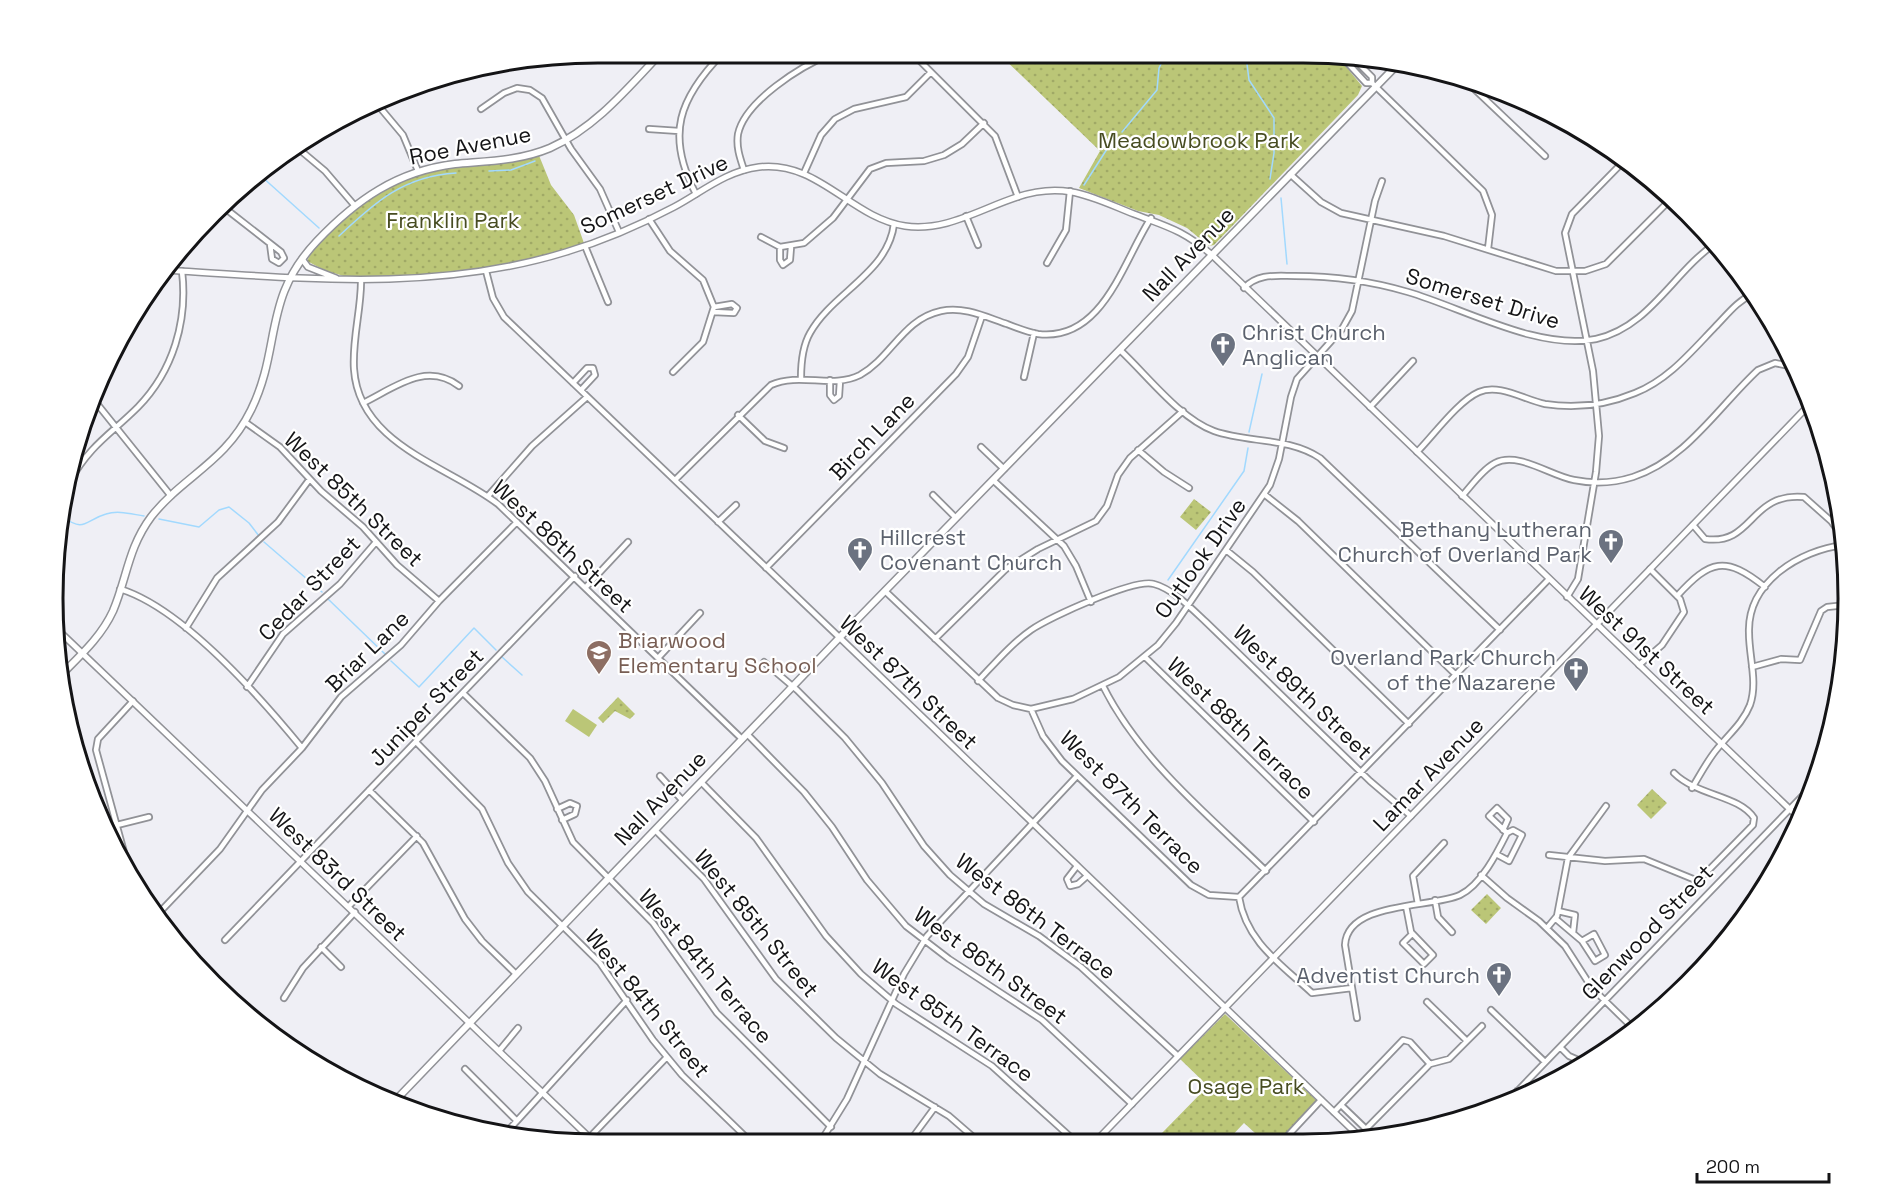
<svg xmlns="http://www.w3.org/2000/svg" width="1901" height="1197" viewBox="0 0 1901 1197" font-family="'Space Grotesk',sans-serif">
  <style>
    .green { fill: #bbc677 }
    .park { fill: url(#park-dots) }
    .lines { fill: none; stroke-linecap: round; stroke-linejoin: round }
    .stream { stroke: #a2d9fe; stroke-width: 1.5 }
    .minor-casing { stroke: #919297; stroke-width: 8 }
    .tertiary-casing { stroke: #919297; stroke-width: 8 }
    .secondary-casing { stroke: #919297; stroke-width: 9 }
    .minor { stroke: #fff; stroke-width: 4.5 }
    .tertiary { stroke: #fff; stroke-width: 5 }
    .secondary { stroke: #fff; stroke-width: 6 }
    .labels { text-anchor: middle; stroke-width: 4.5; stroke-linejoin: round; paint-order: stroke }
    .park-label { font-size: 22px; fill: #474c22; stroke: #fff }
    .street-label { font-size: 22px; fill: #141416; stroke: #fff }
    .worship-label { font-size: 22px; fill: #5b616d; stroke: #fff; text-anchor: end }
    .education-label { font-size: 22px; fill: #785e54; stroke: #fff; text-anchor: start }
    .rim { fill: none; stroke: #141416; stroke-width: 3 }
  </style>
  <defs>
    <pattern id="park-dots" width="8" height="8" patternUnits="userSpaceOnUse" patternTransform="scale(1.5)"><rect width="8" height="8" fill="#bbc677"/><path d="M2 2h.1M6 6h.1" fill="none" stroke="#a0a966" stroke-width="1.8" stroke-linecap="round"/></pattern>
  </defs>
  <rect width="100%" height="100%" fill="#efeff5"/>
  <path class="green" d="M573,709l24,16 -8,12 -24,-16z"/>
  <path class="park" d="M1000,55l338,2 24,29 -4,9 -144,150 -5,1 -22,-18 -28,-13 -21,-4 -59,-23 21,-37z
    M538,153l13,32 23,30 11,31 -126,29 -109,3 -26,-8 -17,-9 10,-20 52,-47 49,-23z
    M1194,499l17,13 -15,18 -16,-13z
    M618,697l17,17 -5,5 -15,-8 -12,12 -5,-5z
    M1652,789l15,14 -16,16 -14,-14z
    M1487,894l14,14 -15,16 -15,-14z
    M1225,1014l91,86 -1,5 -37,38h-12l-22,-20 -19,20h-53l-10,-10 46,-47 -28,-27z"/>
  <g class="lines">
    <path class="stream" d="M1246,56l3,24 25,38v35l-4,26
      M1122,132l35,-42 2,-22 6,-12
      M489,171l22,-1 24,-9
      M261,176l58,52
      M1084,185l23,-36
      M1281,198l6,66
      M339,236c36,-34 65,-60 117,-63
      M1249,432l13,-58
      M63,517c22,16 22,3 43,-3 12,-4 25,0 38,2
      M159,519l40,8 20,-17 10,-3 20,16 10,13
      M264,542l58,50
      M1168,580l76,-109 4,-23
      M328,599l57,55
      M502,657l20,18
      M391,661l28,26 55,-59 22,22"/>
    <defs>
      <path id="minor" d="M913,54l82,82 23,61
        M1342,57l24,26h6l111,108 9,24 -4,34
        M1352,57l20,20v6
        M1467,82l78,74
        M377,104l26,31 15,36
        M481,109l23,-16 13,-5 13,2 12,8 29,51 29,40 19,43
        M649,129l30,2
        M294,145l31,26 30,35
        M744,170c-4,-12 -8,-23 -6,-36 7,-33 63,-68 93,-80
        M804,173l17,-38 14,-16 19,-10 52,-12 25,-25
        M1290,174l31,28 20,11 103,23 112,35h29l21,-7 65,-65
        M696,194c-31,-59 -17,-96 27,-141
        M226,209l55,43 3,6 -5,5 -7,-4 -2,-15
        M966,216l12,29
        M649,219l21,32 33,29 11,27 -11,35 -30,30
        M761,237l19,10 24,-4 29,-25 37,-49 16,-6 38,-2 20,-6 18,-11 22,-21
        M585,246l23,56
        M780,247v13l3,5 7,-5 1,-13
        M1047,263l19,-33 4,-39
        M486,271l7,27 11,19 335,320
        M361,282c0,28 -9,58 -7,87 5,76 93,96 144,135l244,235
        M1244,288c14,-15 32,-12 51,-12 38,0 76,5 113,16 55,16 131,59 188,47 54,-12 78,-68 120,-96
        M713,312l21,1 3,-5 -5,-4 -18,3
        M1120,350c27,25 59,68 94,81 34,12 74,6 106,27l180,172
        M1024,377l10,-44
        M801,378c0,-15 1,-31 9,-45 22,-40 78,-60 84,-109
        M830,380v15l4,5 5,-4 1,-15
        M573,383l14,-15h6l2,7 -14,15
        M94,400l77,96
        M363,403c31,-15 63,-42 96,-17
        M1370,407l43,-46
        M738,415l27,26 19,7
        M245,422l35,25 41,44 42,36 34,38 42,36
        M981,447l23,22
        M1138,450l26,22 25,16
        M1417,452c16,-16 41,-51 62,-60 20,-9 46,8 66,12 31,5 61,1 90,-11 33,-13 56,-41 80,-66 12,-12 22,-26 38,-33
        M675,480l96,-95c29,-13 61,4 89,-10 31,-17 43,-56 81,-64 23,-5 45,6 66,13 10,4 21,8 31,10 65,8 85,-73 113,-116
        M993,480l71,66 12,20 15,36
        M70,481c20,-36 41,-47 68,-74 35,-36 50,-86 44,-136
        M1264,494l34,27 158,154
        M933,495l23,23
        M488,496l44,-50 55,-49
        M1462,496c10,-11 20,-26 33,-33 23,-12 56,13 79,17 20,4 40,3 59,-3 53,-17 86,-71 125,-107l17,-7 19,4
        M718,522l18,-17
        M1693,525l12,14c49,7 44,-47 99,-42l27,24 13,18
        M1226,550l27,22 156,152
        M766,568l190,-194 12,-17 14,-41
        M586,587l42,-45
        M120,589c62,19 141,109 182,159
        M885,591l113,107 15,7 18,4 42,-10 46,-22 39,-32 18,-22 94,-138 9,-26 12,-62 6,-18 45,-50 10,-18 23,-110 7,-20
        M1677,596c33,-36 48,-41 88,-9
        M1567,597l11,-18 18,-107 3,-36 -6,-65 -28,-138 7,-19 53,-54
        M186,628l31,-50 61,-56 31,-42
        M935,639l71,-70 32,-20 58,-28 11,-15 11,-31 12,-17 53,-47
        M1145,657l169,165
        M658,658l42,-45
        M764,662l33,28 48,48 37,45 42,63 26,29 34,29 55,32 42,31 97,89
        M1639,665l23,-20 22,-33 -4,-13 -30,-30
        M1752,667l29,-8 19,1 21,-49 6,-4 19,-2
        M978,681c17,-18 33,-37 53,-51 19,-13 104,-52 123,-46 19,5 38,25 52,38l164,159 41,35
        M1103,686c37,74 104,128 163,185
        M247,687l36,-53 57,-50 36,-42
        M463,693l67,65 15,23 28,61 80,81 64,90 114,114
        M1031,709l12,27 19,25 129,124 18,10 30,2
        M747,734l57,58 28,35 35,53 39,46 43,33 93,61 90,84
        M416,742l66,67 26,54 20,29 72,71 53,77 29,35 68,66
        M660,776l23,25
        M701,782l55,56 70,98 35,38 35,30 96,62 84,76
        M1692,788c8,-13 15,-27 25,-39 11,-14 26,-26 33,-44 8,-23 -1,-48 -1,-72 -2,-51 51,-83 95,-88
        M369,790l54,53 42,76 17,22 34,33
        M557,809l13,-6 7,3 -2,8 -13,6
        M117,825l32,-8
        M655,830l49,49 72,100 60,59 44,36 69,42 30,26
        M1503,830l5,-11 -11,-11 -8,8 18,17
        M1496,854l13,7 13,-26 -9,-5 -6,3
        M1549,855l56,6 39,-2 54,22 55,-56 1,-7c-15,-23 -57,-22 -80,-45
        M127,863l-31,-113 2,-11 35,-38
        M1077,866l-10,13 3,7 8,-2 9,-8
        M1481,875l26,23 32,23 26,25 27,42 44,43
        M1239,897l310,-318
        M1239,897c7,45 43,68 73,96l40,-5
        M1435,900l3,17 14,15
        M1418,904l-5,-28 31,-33
        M349,906l68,-70
        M1406,906l5,26 22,23 -9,9 -21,-21 9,-9
        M1558,911l17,4 -2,18
        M157,915l63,-66 42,-59 40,-42 39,-51 60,-52 38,-44 78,-79
        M1556,919l26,22 13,20 10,-6 -11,-21 -12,7
        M1547,928l10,-12 11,-58 38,-52
        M225,940l350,-364
        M321,947l20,20
        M284,998l19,-30 52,-56
        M1427,1002l40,39
        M1491,1010l54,52
        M1357,1018l-12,-73c2,-44 87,-37 115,-50 21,-10 37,-42 47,-62
        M1560,1047l9,9 16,7
        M499,1051l19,-23
        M465,1069l52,52
        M1517,1091l9,4
        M399,1096l16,14
        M1506,1103l307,-318
        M1341,1105l25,24
        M1334,1112l69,-72 7,2 20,22
        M505,1134l122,-134
        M1359,1136l71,-72 19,-5 33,-33
        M587,1140l80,-83
        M821,1141l26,-42 57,-125 23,-38 150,-160
        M910,1141l25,-34
        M1281,1143l40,-43"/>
      <path id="tertiary" d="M645,53l8,8
        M302,259l6,8 28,11
        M163,270c137,8 270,23 403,-18 37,-11 74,-27 108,-45 28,-15 52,-36 85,-40 59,-7 92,51 146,59 40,6 75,-17 112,-29 48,-16 74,0 117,17 34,13 49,16 78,41l588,564
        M60,632l532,508
        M839,637l523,502
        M1095,1142l716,-739"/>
      <path id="secondary" d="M64,672c19,-19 38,-37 49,-61 14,-33 15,-63 38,-94 32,-41 74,-54 100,-107 31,-63 11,-111 66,-169 39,-41 80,-70 138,-77 32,-3 64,-3 95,-16 45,-20 78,-60 111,-95
        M392,1104l450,-469 556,-571"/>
    </defs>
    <use href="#minor" class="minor-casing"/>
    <use href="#tertiary" class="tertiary-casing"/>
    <use href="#secondary" class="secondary-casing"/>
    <use href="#minor" class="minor"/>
    <use href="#tertiary" class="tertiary"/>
    <use href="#secondary" class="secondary"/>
  </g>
  <defs>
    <symbol id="church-pin" viewBox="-11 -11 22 30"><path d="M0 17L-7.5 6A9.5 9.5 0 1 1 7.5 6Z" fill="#6b7280" stroke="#fff"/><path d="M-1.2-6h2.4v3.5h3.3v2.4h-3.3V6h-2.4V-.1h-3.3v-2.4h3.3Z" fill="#fff"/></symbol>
    <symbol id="school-pin" viewBox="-11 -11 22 30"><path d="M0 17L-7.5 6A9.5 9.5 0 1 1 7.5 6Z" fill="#8d6e63" stroke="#fff"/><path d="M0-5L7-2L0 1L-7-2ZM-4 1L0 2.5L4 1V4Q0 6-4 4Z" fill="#fff"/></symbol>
  </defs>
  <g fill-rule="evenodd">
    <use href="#church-pin" x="1208" y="330" width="30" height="40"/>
    <use href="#church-pin" x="1596" y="527" width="30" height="40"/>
    <use href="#church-pin" x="845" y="535" width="30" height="40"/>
    <use href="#school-pin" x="584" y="638" width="30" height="40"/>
    <use href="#church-pin" x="1561" y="655" width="30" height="40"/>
    <use href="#church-pin" x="1484" y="960" width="30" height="40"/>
  </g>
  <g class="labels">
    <g class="park-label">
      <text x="1199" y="148">Meadowbrook Park</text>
      <text x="453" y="228">Franklin Park</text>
      <text x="1246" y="1094">Osage Park</text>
    </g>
    <g class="street-label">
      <text transform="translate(470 145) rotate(-11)" y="8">Roe Avenue</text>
      <text transform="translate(654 194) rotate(-25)" y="8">Somerset Drive</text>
      <text transform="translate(1188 254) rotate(-46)" y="8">Nall Avenue</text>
      <text transform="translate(1483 298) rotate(17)" y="8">Somerset Drive</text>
      <text transform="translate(872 436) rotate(-46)" y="8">Birch Lane</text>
      <text transform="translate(354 499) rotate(44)" y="8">West 85th Street</text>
      <text transform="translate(563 546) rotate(43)" y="8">West 86th Street</text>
      <text transform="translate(1200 558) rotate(-55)" y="8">Outlook Drive</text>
      <text transform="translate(309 588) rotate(-46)" y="8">Cedar Street</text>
      <text transform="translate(1647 650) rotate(43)" y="8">West 91st Street</text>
      <text transform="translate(367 651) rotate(-44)" y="8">Briar Lane</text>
      <text transform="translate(909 682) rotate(44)" y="8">West 87th Street</text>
      <text transform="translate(1303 692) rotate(44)" y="8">West 89th Street</text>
      <text transform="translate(426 707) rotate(-46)" y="8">Juniper Street</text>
      <text transform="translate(1241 728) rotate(44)" y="8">West 88th Terrace</text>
      <text transform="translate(1428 774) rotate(-46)" y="8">Lamar Avenue</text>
      <text transform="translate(660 798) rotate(-46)" y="8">Nall Avenue</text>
      <text transform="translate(1132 802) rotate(45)" y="8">West 87th Terrace</text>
      <text transform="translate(338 874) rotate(44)" y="8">West 83rd Street</text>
      <text transform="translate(1036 916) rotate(37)" y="8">West 86th Terrace</text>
      <text transform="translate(757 923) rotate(51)" y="8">West 85th Street</text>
      <text transform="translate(1647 932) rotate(-46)" y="8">Glenwood Street</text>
      <text transform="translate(991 965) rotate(36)" y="8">West 86th Street</text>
      <text transform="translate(706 966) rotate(50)" y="8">West 84th Terrace</text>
      <text transform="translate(648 1003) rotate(51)" y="8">West 84th Street</text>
      <text transform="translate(953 1020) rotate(36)" y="8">West 85th Terrace</text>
    </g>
    <g class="worship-label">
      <text x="1242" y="340" text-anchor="start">Christ Church<tspan x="1242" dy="25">Anglican</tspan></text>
      <text x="1592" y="537">Bethany Lutheran<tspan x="1592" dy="25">Church of Overland Park</tspan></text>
      <text x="880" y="545" text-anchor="start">Hillcrest<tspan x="880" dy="25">Covenant Church</tspan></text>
      <text x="1556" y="665">Overland Park Church<tspan x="1556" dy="25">of the Nazarene</tspan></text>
      <text x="1480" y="983">Adventist Church</text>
    </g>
    <g class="education-label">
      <text x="618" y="648">Briarwood<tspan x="618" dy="25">Elementary School</tspan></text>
    </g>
  </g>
  <path d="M0 0H1901V1197H0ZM598 63H1303A535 535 0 0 1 1838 598V599A535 535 0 0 1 1303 1134H598A535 535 0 0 1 63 599V598A535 535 0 0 1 598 63Z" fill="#fff" fill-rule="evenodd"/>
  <path class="rim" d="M598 63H1303A535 535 0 0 1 1838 598V599A535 535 0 0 1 1303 1134H598A535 535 0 0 1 63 599V598A535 535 0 0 1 598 63Z"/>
  <path d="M1697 1173v9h132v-9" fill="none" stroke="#141416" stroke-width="3"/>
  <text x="1706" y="1173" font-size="18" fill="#141416" stroke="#ffffff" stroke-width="4.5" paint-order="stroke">200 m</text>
</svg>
